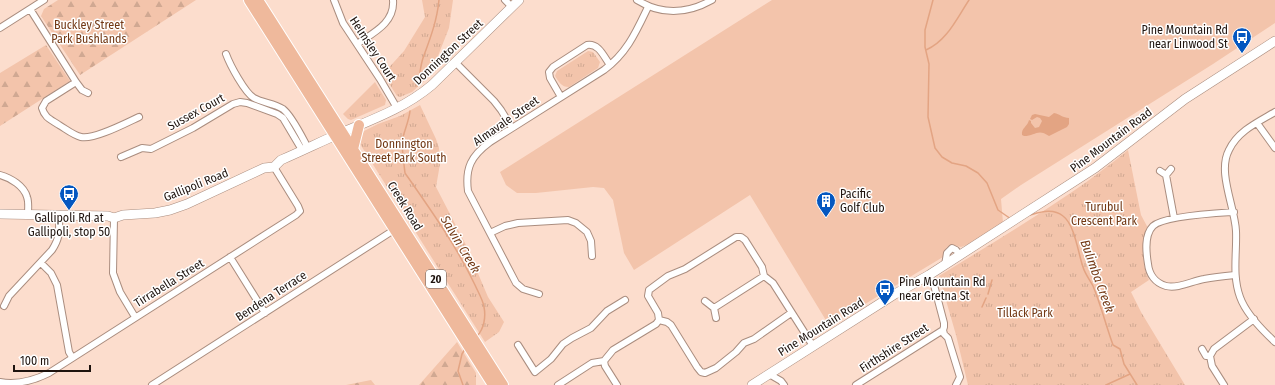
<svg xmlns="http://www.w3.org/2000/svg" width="1275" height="385" viewBox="0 0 1275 385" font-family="'Fira Sans Condensed',sans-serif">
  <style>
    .grass { fill: #f3c4ab }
    .forest { fill: url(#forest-firs) }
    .park { fill: url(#park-tufts) }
    .water { fill: #e3a483 }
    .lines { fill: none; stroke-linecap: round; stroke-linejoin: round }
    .stream { stroke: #e3a483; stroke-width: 1.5 }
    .street-casing { stroke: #aa8d7f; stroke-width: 8 }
    .secondary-casing { stroke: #aa8d7f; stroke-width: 10 }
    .primary-casing { stroke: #fff; stroke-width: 12 }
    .street { stroke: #fff; stroke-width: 6 }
    .secondary { stroke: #fff; stroke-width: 9 }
    .primary { stroke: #efb99c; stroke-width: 10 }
    .labels { text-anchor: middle; stroke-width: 3; stroke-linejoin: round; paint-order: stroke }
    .shield { fill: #fff; stroke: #625a56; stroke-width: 1 }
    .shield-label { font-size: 11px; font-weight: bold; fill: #1e130e }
    .park-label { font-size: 12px; fill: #723814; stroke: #fff }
    .poi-label { font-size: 12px; fill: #1e130e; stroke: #fff; text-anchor: start }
    .street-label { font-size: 12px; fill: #1e130e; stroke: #fff }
    .water-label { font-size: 13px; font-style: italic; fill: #753b17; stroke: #fff }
  </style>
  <defs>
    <pattern id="forest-firs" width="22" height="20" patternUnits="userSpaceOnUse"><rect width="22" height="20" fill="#f3c4ab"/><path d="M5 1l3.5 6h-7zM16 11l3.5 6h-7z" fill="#d0a892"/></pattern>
    <pattern id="park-tufts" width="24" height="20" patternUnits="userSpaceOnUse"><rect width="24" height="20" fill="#f3c4ab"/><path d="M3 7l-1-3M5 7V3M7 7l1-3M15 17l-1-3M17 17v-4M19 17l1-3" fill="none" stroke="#d0a892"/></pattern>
  </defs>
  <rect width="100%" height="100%" fill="#fcddcd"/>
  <path class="grass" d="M772,0h503v23l-62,41 -192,121 -20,14 2,24 -34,21 -8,3 -7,-2h-4l-4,3 -3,9 -93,56 -5,-2 -18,11 -77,-127 -116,75 -10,-17 -11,-53 -9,-12 -11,-1 -57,6h-19l-11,-8 -6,-13z"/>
  <path class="forest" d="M58,0h138l-116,75 -39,-59 3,-7z
    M46,45l24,36 -70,45v-53z
    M457,342l19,31v12h-57z
    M371,380l4,5h-29z"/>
  <path class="park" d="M422,0h31l-4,28 -13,33 5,5 -29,26 -12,5 -3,-1 -14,-22 21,-23 21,-34z
    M588,51l5,1 7,10 -2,6 -29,19c-8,0 -10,-5 -14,-11l2,-5z
    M375,82l11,18 -1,5 -34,15 -3,-1 -5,-5z
    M420,105l16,34 3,9 1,16 -4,23 30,58 22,52 16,25 -5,10 -14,10 -125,-198 1,-7 3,-6 14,-7 22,-8z
    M1128,150l13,65 7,13c-7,12 -6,39 1,52l-18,12 10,20 44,73h-217l-12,-50 -17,-59c64,-40 131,-78 189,-126z"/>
  <path class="water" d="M1054,113c6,1 9,5 15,5v6l-2,3 -18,9c-11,-8 -14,0 -25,0l-2,-1c-1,-7 6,-9 7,-15l2,1v2l4,5 4,-1 3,-6 -2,-3 -3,-1 -5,3 -2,-1 2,-4 3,-1 14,3z"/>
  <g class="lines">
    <path class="stream" d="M933,0l-8,30v17l4,17 -1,53 7,31 7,9 10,6 14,3 12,7 9,10 11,27 13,9
      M926,50c21,-9 31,-32 43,-50
      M417,86c3,-9 3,-19 6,-28 7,-19 14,-37 16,-58
      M410,111c-1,10 -6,20 -8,30 0,8 2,24 3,32 25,36 51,72 70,112 3,7 8,15 9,22 2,10 0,22 -7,29
      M1030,215c11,-3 23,-7 33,1 12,9 15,37 20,51 2,7 7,13 10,19 8,19 13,40 20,59l7,4 4,15 13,21
      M988,294l4,-14
      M982,307l4,-9
      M463,385l-5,-14 4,-17 3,-5
      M1106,385l24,-11"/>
    <defs>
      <path id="street" d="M334,0l9,23 37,56 17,29
        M505,0l7,7
        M637,0c24,15 50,14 75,0
        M30,9l46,73 6,8 6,3
        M0,28l44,-28
        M357,44c16,-11 38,-21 36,-44
        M226,54c4,11 19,39 28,44 9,5 20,5 29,11 9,7 19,28 25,39
        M455,62l39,39 7,9 11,18
        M76,82l-30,19 -4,7c3,10 8,11 17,17 7,4 14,10 22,12 13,3 45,-14 58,-20
        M561,97l-11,-19 -1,-6 4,-5 34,-22c12,-2 17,12 23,20
        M1275,112c-17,10 -37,19 -46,38 -12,22 6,57 7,81 1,22 -4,44 4,66 6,17 22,33 35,45
        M1257,123l18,25
        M121,157l21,-9 9,1 42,-21 40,-24 7,-2 7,1 30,11 6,4 19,32
        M1160,171l6,4 5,-6
        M0,175c11,3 24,11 27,22 2,5 1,12 1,17
        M1166,175l8,43
        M1234,212c-16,1 -71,4 -81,14 -9,9 -7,26 -5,38 1,10 7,19 18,22 12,3 26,-5 38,-7 10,-2 20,-3 31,-4
        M114,218l-1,55 7,19 15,25
        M490,233l15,-7 13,-3 50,-3 8,3 11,9 4,9 1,15
        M230,257l35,56
        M41,263l10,10 6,12 12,67 3,5
        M945,265l2,-12 5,-5 4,2 4,5
        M929,275l5,10 10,38v4l-1,3 1,4 4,4 12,39 -4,8
        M539,294l-16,-5 -7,-6 -48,-92c-3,-23 3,-35 22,-49l114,-72c23,-17 32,-38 44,-63
        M705,301l9,7 2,10
        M4,306l5,-10 43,-46c9,-14 7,-20 7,-36
        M714,308l50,-32
        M659,320l8,2 4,3 26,42 4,5 4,1 11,-5 20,-16 8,-9 10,-4 37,-26
        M518,345l17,27 16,-13 12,-15 9,-6 19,-10 16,-17 18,-11
        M1202,349l4,7h4
        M769,374l12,7 3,4
        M0,382c18,3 33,-1 49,-9l247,-158 4,-4 -2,-5 -24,-39
        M152,385l245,-157
        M558,385l34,-22 12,-2
        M617,385l-12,-19 -1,-5 9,-11 43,-26 3,-4 -1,-7 -10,-17 1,-6 19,-14 17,-7 51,-32h5l4,3 17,27 2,9 9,7 40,63
        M856,385l87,-55
        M1224,385l-12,-19 -2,-10 4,-7 40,-30"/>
      <path id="secondary" d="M0,214l108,2 6,2 9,-3 32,-2 15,-3 17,-6 77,-36 10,-1 7,-7c21,-9 41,-19 62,-28 31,-13 63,-25 89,-47l87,-85
        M752,385l143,-91 34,-19 166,-107 90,-69 90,-58"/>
      <path id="primary" d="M249,0l244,385
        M258,0l245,385
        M353,149l6,-24"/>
    </defs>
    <use href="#street" class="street-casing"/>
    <use href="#secondary" class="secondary-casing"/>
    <use href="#primary" class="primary-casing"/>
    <use href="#street" class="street"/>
    <use href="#secondary" class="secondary"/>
    <use href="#primary" class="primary"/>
  </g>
  <defs>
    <symbol id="bus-pin" viewBox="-11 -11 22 30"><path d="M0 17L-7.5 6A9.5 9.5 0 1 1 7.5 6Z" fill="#0457c0" stroke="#fff"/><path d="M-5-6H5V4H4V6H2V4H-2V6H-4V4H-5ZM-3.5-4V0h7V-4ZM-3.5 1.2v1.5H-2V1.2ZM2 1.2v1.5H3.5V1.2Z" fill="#fff"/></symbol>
    <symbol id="building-pin" viewBox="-11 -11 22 30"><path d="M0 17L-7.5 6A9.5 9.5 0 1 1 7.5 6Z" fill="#0457c0" stroke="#fff"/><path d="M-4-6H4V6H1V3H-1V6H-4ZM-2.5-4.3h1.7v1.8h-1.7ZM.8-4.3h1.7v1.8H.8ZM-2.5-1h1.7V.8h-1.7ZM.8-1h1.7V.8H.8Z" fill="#fff"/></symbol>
  </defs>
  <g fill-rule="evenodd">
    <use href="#bus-pin" x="1231" y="26" width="22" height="30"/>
    <use href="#bus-pin" x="58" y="183" width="22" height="30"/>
    <use href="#building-pin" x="815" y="190" width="22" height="30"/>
    <use href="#bus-pin" x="874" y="278" width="22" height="30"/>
  </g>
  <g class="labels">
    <rect class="shield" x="426" y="270" width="20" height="18" rx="3"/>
    <g class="shield-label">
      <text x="436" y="283">20</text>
    </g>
    <g class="park-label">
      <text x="89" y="29">Buckley Street<tspan x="89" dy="14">Park Bushlands</tspan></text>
      <text x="404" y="148">Donnington<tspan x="404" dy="14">Street Park South</tspan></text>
      <text x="1104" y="211">Turubul<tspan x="1104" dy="14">Crescent Park</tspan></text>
      <text x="1025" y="317">Tillack Park</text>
    </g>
    <g class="poi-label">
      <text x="1228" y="34" text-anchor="end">Pine Mountain Rd<tspan x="1228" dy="14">near Linwood St</tspan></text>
      <text x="840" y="198">Pacific<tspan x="840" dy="14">Golf Club</tspan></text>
      <text x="69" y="222" text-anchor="middle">Gallipoli Rd at<tspan x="69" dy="14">Gallipoli, stop 50</tspan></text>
      <text x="899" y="286">Pine Mountain Rd<tspan x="899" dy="14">near Gretna St</tspan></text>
    </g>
    <g class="street-label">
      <text transform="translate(373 49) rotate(57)" y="4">Helmsley Court</text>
      <text transform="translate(448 52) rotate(-43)" y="4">Donnington Street</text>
      <text transform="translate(196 112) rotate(-29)" y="4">Sussex Court</text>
      <text transform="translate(506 121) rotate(-35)" y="4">Almavale Street</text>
      <text transform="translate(1111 140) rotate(-37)" y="4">Pine Mountain Road</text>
      <text transform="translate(196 185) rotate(-22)" y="4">Gallipoli Road</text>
      <text transform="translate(405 206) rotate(58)" y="4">Creek Road</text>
      <text transform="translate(169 283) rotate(-32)" y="4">Tirrabella Street</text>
      <text transform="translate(271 296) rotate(-33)" y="4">Bendena Terrace</text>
      <text transform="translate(821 327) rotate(-32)" y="4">Pine Mountain Road</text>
      <text transform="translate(894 348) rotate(-33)" y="4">Firthshire Street</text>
    </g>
    <g class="water-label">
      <text transform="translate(461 244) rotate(59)" y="5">Salvin Creek</text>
      <text transform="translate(1098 276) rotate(70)" y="5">Bulimba Creek</text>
    </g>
  </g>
  <path d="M14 365v6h76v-6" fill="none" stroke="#1e130e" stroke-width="2"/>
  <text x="20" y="365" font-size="12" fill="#1e130e" stroke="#ffffff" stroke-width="3" paint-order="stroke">100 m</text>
</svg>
